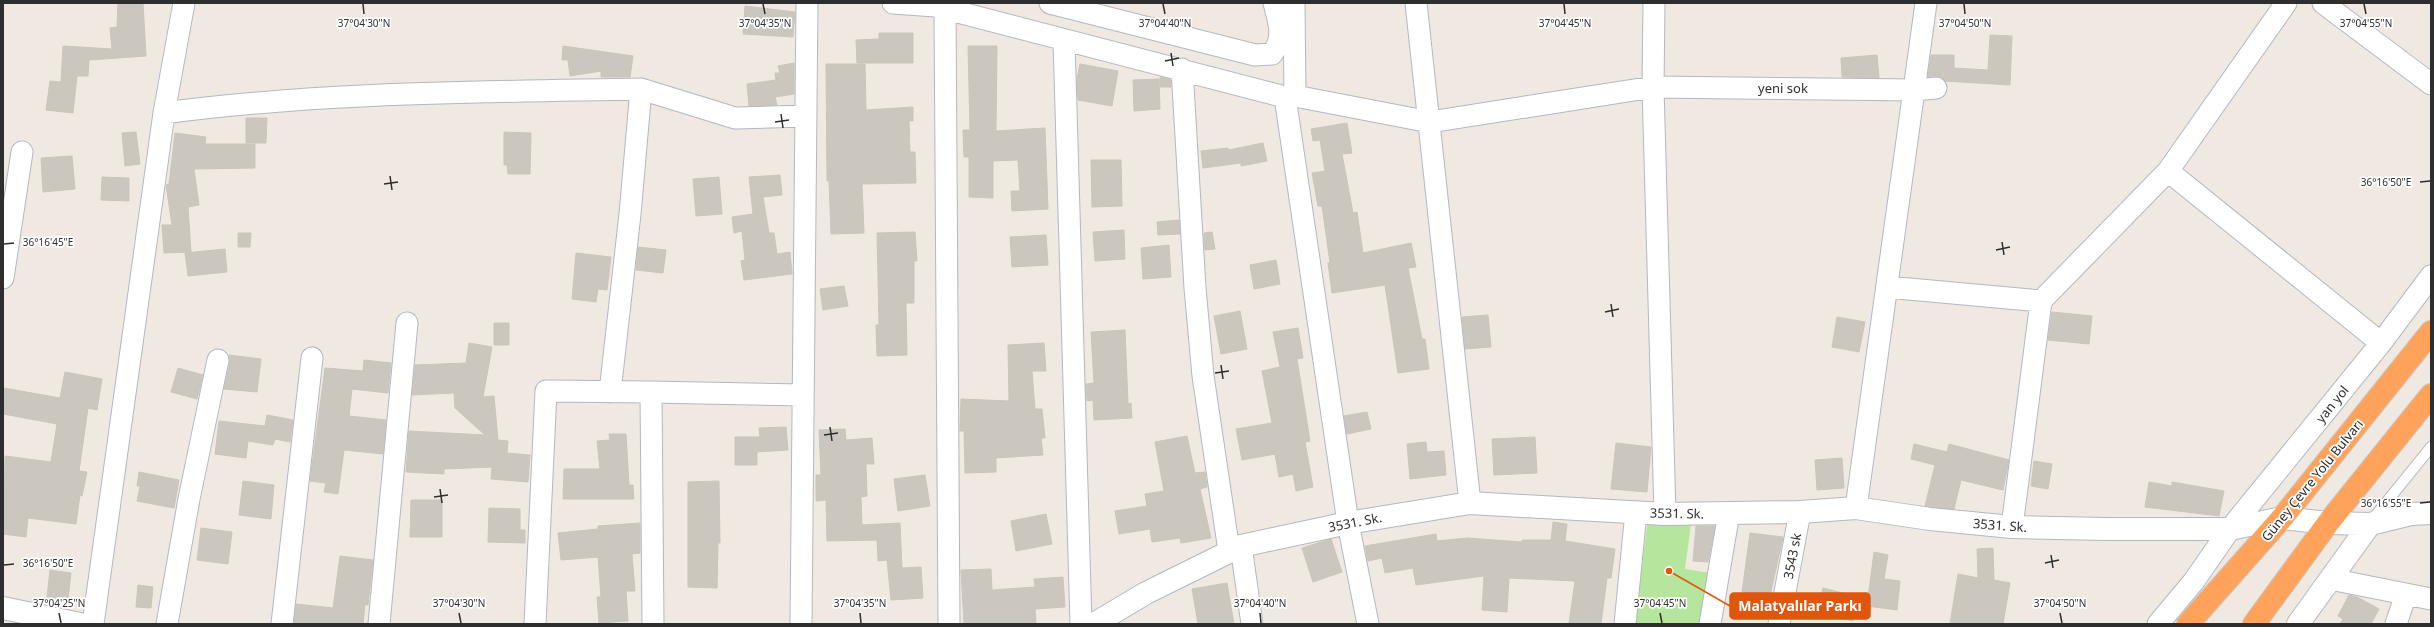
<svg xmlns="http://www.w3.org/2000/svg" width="2434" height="627" viewBox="0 0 2434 627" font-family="'Noto Sans',sans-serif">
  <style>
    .green { fill: #b6e59e }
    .building { fill: #cbc7bf; stroke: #cbc5ba }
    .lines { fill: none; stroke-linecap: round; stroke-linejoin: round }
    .lane-casing { stroke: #b4b7c1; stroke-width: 12 }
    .street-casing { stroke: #b4b7c1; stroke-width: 23 }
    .secondary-casing { stroke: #b4b7c1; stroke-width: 24 }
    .highway-casing { stroke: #c9c9c9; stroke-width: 24 }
    .lane { stroke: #fff; stroke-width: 10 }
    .street { stroke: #fff; stroke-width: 21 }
    .secondary { stroke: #fff; stroke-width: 22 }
    .highway { stroke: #ffa35c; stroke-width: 22 }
    .ticks { fill: none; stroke: #2e2e2e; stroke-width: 1.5 }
    .labels { text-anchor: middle; stroke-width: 3.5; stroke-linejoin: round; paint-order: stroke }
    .street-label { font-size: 13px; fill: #2e2e2e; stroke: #fff }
    .ticks-label { font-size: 10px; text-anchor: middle; fill: #2e2e2e; stroke: #fff; stroke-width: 3.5; stroke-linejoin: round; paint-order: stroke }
    .leader { fill: none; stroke: #df570e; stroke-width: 1.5 }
    .callout-dot { fill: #df570e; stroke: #fff; stroke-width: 1.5 }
    .callout { fill: #df570e; stroke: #df570e; stroke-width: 1.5 }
    .callout-label { font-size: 14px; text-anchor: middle; font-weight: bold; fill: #fff }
  </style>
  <rect width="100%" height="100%" fill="#efe9e1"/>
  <path class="green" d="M1648,520l43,4 -6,45 26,4 -9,51h-68z"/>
  <path class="building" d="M118,3h25l3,53 -57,4 -1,16h-11l-4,37 -27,-3 4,-29 11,1 2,-36 49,3 -2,-21 7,-1z
    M745,6l50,6 -2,25 -50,-3z
    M879,33h34v30h-56l-1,-23 23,-1z
    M1990,35l22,1 -2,49 -65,-4 -4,-4h-13l3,-22h23v13l34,2z
    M563,46l70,10 -3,21h-29v-6l-31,5 -2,-16h-6z
    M968,46h29l-1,85 49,-3 3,81 -36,2 -1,-20h9l-2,-31 -25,1v37l-24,-1v-40h-5l-1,-27h7z
    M1877,55l2,23 -37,-1 -1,-19z
    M794,63v31l-19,3 2,8 -28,1 -2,-22 29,-4 -1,-7h5l-2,-7z
    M826,64h39l1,46 47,-3v14h-4l1,31h5l1,31 -54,1 2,49 -33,1 -2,-53h-2z
    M1080,64l38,7 -6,35 -34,-6 -1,-21z
    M1160,77l11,3v7h-11z
    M1159,79l1,30 -26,2 -1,-31z
    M246,118h21l-1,25h-20z
    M1347,123l5,30 -10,1 11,59 4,-1 6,41 48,-10 5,24 -8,1 14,71h3l4,30 -31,4 -13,-88 -53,8 -4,-30h2l-8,-57h-4l-6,-33 13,-2 -5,-31 -7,1 -2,-12z
    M136,132l4,32 -15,2 -3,-33z
    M504,132l27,1 -1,41h-22l-1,-9h-3z
    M175,133l31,4 -1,7h50v24l-61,1 5,36 -11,2 3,45 -27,1 -2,-28h10l-6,-40 3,-1z
    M1263,143l4,18 -26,5v-3l-38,5 -2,-17 27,-3v2z
    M72,156l3,33 -32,3 -2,-34z
    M1091,160h30l1,46 -30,1z
    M780,175l2,20 -19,2 6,36h5l3,21 13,-2 2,22 -48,6 -3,-19 4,-1 -3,-29 -8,2 -2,-16 21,-3 -4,-37z
    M102,177l27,1v23l-28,-1z
    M719,177l3,37 -26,2 -3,-37z
    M1179,220l1,14 -22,1 -1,-13z
    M1124,230l1,29 -30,2 -2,-29z
    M915,232l2,29h-3v42h-8l1,52 -30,1 -1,-31h3l-2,-92z
    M1212,232l3,17 -10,1 -1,-17z
    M238,233h13l-1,14h-12z
    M1046,235l2,30 -36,2 -2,-30z
    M1169,245l2,32 -28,2 -2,-31z
    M638,247l28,3 -3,23 -27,-3z
    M225,249l2,23 -39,4 -3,-23z
    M576,253l35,4 -4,33 -9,-1 -2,13 -24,-3z
    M1276,260l4,24 -26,5 -4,-24z
    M844,286l4,20 -25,4 -3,-21z
    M1240,311l7,38 -26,5 -7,-38z
    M2052,312l40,4 -3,28 -41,-4z
    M1488,315l3,32 -26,2 -3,-32z
    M1837,317l28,5 -6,30 -27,-5z
    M494,323h15v22h-15z
    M1298,328l5,30 -6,1 13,82 -5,1 8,45 -17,4 -3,-17 -14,3 -4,-23 -33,6 -6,-31 36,-6 -10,-52 18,-4 -7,-35z
    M1125,330l3,74 3,-1 1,15 -38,2 -1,-20 -6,1 -1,-14v-3l8,-1 -3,-51z
    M469,343l23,4 -9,50 11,-1 4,44 10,1 -1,12 23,2 -2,27 -37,-3 1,-12 -48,2v5l-38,-2 3,-41 76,4 -30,-27 -1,-15 -42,2 3,-30 51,-2z
    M1044,343l2,28h-14l3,38h7l3,29h-4l2,17 -47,3v14l-31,1 -1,-42h-4l1,-32 48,2 -1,-56z
    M229,355l32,4 -4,33 -33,-3 6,-27z
    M364,360l27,3 -3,30 -36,-4 -3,27 37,4 -3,34 -39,-4 -6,44 -14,-2 2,-9 -16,-2 15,-113 38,3z
    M178,368l25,7 -6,24 -26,-7z
    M65,372l37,7 -5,31 -9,-2 -9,63 8,1 -5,24 -2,-1 -4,29 -48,-6 -2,19 -23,-3 2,-78 46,6 6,-38 -54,-10 1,-26 56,10z
    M1367,412l4,17 -24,5 -3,-18z
    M267,415l26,5 -3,22 -15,-3 -2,6 -25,-4 -2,17 -31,-4 4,-33 46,5z
    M786,427l2,23 -31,2v13h-22v-28h25l-1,-9z
    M845,429l1,11 26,-2 2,26h-8l1,32 -6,1 1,28 38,-2 2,45 19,-1 2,31 -32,2 -4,-40 -9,1 -1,-21 -50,1 -1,-41 -10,1v-26h5l-2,-45z
    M609,434h17l3,51h4l1,14h-71l1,-30h36l-3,-28 13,-1z
    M1187,436l8,37 10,-1 2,15 -7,2 11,49 -30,5 -1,-5 -28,4 -2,-13 -31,5 -4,-23 32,-5 -2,-12 19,-3 -9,-49z
    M1535,437l2,36 -43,2 -2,-36z
    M1426,442l1,10 17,-1 2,24 -36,4 -3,-35z
    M1616,443l35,4 -4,45 -36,-3z
    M1914,444l33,8 2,-8 60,16 -6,30 -42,-10 -7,29 -29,-3 10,-41 -24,-6z
    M1842,458l2,30 -27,2 -2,-30z
    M2034,461l18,3 -4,25 -17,-3z
    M139,472l40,8 -5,28 -37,-7 3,-15h-3z
    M925,475l5,31 -32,5 -4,-32z
    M243,481l31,4 -3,34 -32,-4z
    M719,481l1,62h-2l-1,45 -29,-1v-105z
    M2149,482l23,4v-4l52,9 -5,25 -74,-9z
    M411,500h31v37h-32z
    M489,508l31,1v21h5v13l-37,-1z
    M1046,514l6,30 -36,7 -5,-30z
    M1553,522l14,2 -2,17 50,8 -4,29h-4l-6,46h-32l6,-43 -66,-3 -2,34 -25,-2 2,-34 -68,9 -3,-17 -28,5 -3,-15 -14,3 -3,-15 71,-12 1,7 30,-3 55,4v-2h29z
    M640,523v30l-8,1 3,37h-9l2,30 -29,2 -2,-26h4l-3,-40 -37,3 -3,-27 40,-4v-3z
    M1696,526h19l-7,36 -15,-1z
    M201,528l31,4 -4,32 -31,-4z
    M1750,533l33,4 -13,59 -28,-4z
    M1331,539l11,33 -29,10 -11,-34z
    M1993,548l1,32 16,3 -7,41h-53l8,-50 20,4 -1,-29z
    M1874,552l14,3 -4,24 16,2 -3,29 -30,-4z
    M340,556l33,4 -5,45 -3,-1 -2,20h-69l2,-20 37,4z
    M991,569l1,21 43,-3 -1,-8 29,-2 2,30 -30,2 1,15h-72l-3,-54z
    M50,570l21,3 -3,26 -21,-2z
    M1227,583l7,41h-36l-6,-35z
    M138,585l15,2 -2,21 -15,-1z
    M1823,588l35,9 -5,24 -36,-8z
    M2349,595l8,2 22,12 -8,15h-31l3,-5 -5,-3z"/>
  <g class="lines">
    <defs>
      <path id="lane" d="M2372,520l59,-73"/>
      <path id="street" d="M893,3l42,3 350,91 10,-1 -1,-93
        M1050,3l205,52 17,-1c13,-17 7,-31 2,-51
        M1416,3l54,500
        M1654,3l-1,84 12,427
        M2323,3l108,81
        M945,8l4,616
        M1064,40l17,584
        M1182,69l13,219 8,88 26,175
        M641,89l94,29 71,-2
        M1295,96l135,26 223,-35 261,3 12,-87
        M1285,97l63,426 20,101
        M164,113c158,-21 318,-21 477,-24l-11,125 -20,178
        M2168,171l213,172
        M3,278l19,-126
        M1887,287l154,14
        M651,392l152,3
        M1856,508l58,-418 22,-2
        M2012,527l29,-226 127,-130 118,-168
        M1241,546l11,78
        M2330,579l101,20
        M93,624l71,-511 20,-110
        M167,624l22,-125 29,-139
        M282,624l30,-266
        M379,624l28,-301
        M535,624l11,-233 105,1 2,232
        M801,624l6,-621
        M1625,624l11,-112
        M1710,624l19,-111
        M1779,624l21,-112
        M2158,624l36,-43 36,-52 151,-186 50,-67
        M2396,624l10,-30"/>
      <path id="secondary" d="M3,608l77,16
        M1094,624l52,-31 95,-47 107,-23 122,-20 195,11 135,-2 56,-4 74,11 82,8 95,2h123l52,-11 46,5 42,1 41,-10 20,-1
        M2298,624l72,-100"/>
      <path id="highway" d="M2188,624l94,-106 149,-186
        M2254,624l74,-101 103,-128"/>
    </defs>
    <use href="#lane" class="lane-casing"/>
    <use href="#street" class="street-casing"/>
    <use href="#secondary" class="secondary-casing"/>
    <use href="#highway" class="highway-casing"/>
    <use href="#lane" class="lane"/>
    <use href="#street" class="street"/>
    <use href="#secondary" class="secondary"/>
    <use href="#highway" class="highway"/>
  </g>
  <path class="ticks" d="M363,4l1,10M763,4l2,10M1163,4l2,10M1564,4l1,10M1964,4l1,10M2364,4l2,10M1171,53l2,13M1165,61l14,-3M781,114l2,14M775,122l14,-2M390,176l2,14M2420,182l10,-1M384,184l14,-2M2002,242l2,13M4,244l10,-1M1996,250l14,-3M1611,304l2,13M1605,312l14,-3M1221,365l2,14M1215,373l14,-2M830,427l2,14M824,435l14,-2M440,489l2,14M434,497l14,-2M2420,503l10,-1M2051,555l2,13M2045,563l14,-3M4,565l10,-1M59,613l2,10M459,613l2,10M860,613l1,10M1260,613l1,10M1660,613l2,10M2060,613l2,10"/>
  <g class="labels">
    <g class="street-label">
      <text x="1783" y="93">yeni sok</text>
      <text transform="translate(2332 404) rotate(-51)" y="5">yan yol</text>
      <text transform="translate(2312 480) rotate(-51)" y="5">Güney Çevre Yolu Bulvarı</text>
      <text transform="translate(1677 513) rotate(1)" y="5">3531. Sk.</text>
      <text transform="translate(1355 522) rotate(-11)" y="5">3531. Sk.</text>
      <text transform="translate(2000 525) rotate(4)" y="5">3531. Sk.</text>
      <text transform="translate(1792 556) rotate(-79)" y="5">3543 sk</text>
    </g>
  </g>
  <g class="ticks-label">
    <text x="364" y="27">37°04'30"N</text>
    <text x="765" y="27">37°04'35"N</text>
    <text x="1165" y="27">37°04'40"N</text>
    <text x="1965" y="27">37°04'50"N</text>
    <text x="1565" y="27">37°04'45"N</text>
    <text x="2366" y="27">37°04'55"N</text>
    <text x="2386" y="186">36°16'50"E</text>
    <text x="48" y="246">36°16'45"E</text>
    <text x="2386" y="507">36°16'55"E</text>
    <text x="48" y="567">36°16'50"E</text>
    <text x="59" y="607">37°04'25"N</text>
    <text x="459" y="607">37°04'30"N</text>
    <text x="860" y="607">37°04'35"N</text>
    <text x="1260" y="607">37°04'40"N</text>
    <text x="1660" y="607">37°04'45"N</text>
    <text x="2060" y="607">37°04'50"N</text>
  </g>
  <path class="leader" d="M1669 571L1730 606"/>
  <circle class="callout-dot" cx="1669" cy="571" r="4"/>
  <rect class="callout" x="1730" y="593" width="140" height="26" rx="4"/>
  <g class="callout-label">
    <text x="1800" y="611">Malatyalılar Parkı</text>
  </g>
  <rect width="2434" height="627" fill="none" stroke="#2e2e2e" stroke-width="8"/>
</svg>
